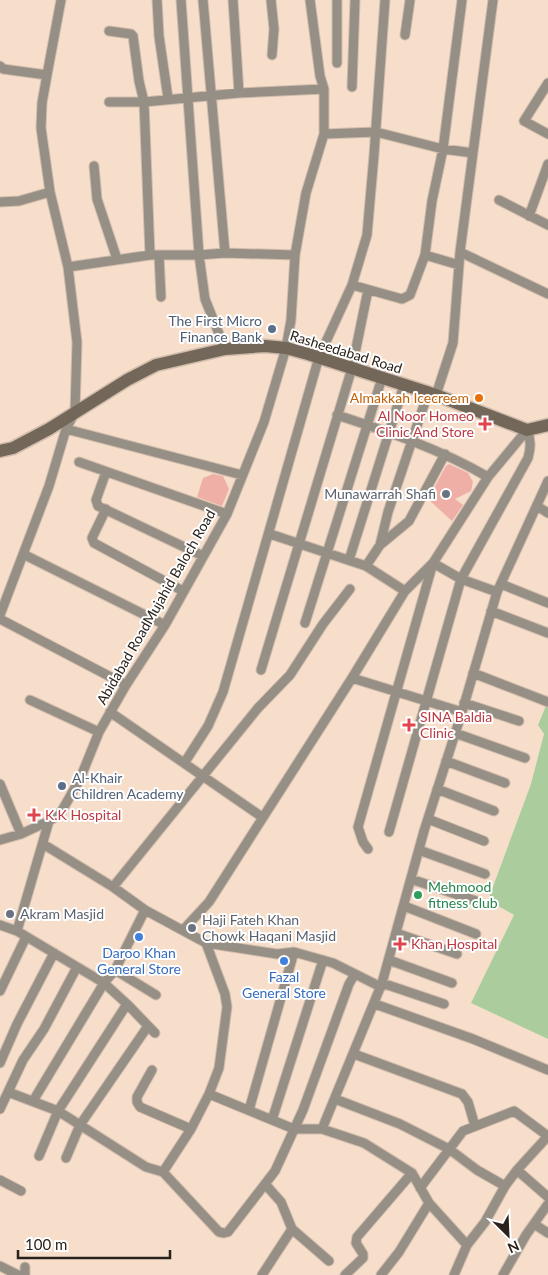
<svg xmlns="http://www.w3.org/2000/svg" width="548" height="1275" viewBox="0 0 548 1275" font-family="Lato,sans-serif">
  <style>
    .green { fill: #abcd9e }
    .building { fill: #efaea6 }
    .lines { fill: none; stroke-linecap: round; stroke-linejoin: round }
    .minor-casing { stroke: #d1bcab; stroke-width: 11 }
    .secondary-casing { stroke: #d1bcab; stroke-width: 15 }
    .minor { stroke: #968f85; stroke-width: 9 }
    .secondary { stroke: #726759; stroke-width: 12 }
    .service-dot { fill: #5c6f8a; stroke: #fff; stroke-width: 2 }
    .food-dot { fill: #e8710a; stroke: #fff; stroke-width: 2 }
    .health-dot { fill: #e0444e; stroke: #fff; stroke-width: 2 }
    .worship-dot { fill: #6b7280; stroke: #fff; stroke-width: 2 }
    .leisure-dot { fill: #2e9e5b; stroke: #fff; stroke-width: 2 }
    .shop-dot { fill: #3f7fe0; stroke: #fff; stroke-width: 2 }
    .labels { text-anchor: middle; stroke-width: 4; stroke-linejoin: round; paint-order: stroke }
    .service-label { font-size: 14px; fill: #4e5e75; stroke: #fff; text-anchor: end }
    .street-label { font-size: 14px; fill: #2a211a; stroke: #fff }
    .food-label { font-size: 14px; fill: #c56008; stroke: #fff; text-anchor: end }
    .health-label { font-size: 14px; fill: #be3a42; stroke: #fff; text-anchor: start }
    .worship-label { font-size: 14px; fill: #5b616d; stroke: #fff; text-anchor: start }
    .leisure-label { font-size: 14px; fill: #27864d; stroke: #fff; text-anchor: start }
    .shop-label { font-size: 14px; fill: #366cbe; stroke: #fff }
  </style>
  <rect width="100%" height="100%" fill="#f6decb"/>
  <path class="green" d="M548,701v338l-77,-36 43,-88 -26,-15 43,-116 13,-50 -6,-9z"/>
  <path class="building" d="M449,464l19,9 5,9 -2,9 -16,8 8,6 -11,16 -24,-22 18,-33z
    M213,474l10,2 6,13 -7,17 -25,-9 6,-19z"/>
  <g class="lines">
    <defs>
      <path id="minor" d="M157,0l2,36 9,62
        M181,0l18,255 6,44 20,50
        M203,0l22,253
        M233,0l6,93
        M271,0l3,29 -2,26
        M337,0v63
        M405,35l5,-35
        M0,66l3,3 44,6
        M548,83l-24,38 24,13
        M352,87l3,-87
        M109,102h35l-5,-21 -6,-45 -2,-2 -22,-3
        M324,134l52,-2 67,17 30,4
        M94,166l3,33 20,60
        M499,200l49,25
        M0,202l19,-1 31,-9
        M529,216l19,-52
        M460,252l88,42
        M150,255l-6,-153 95,-9 85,-4
        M159,255l2,42
        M425,255l34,10
        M68,267l82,-12h49l26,-2 70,2
        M352,285l50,14 8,-4 15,-40 7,-54 11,-52 19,-149
        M436,395l17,-52 7,-91 33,-252
        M337,415c52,17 103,34 151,62
        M66,429l176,46
        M79,462l148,52
        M106,472l-10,28 2,6 105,50
        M537,506l11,7
        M106,509l-14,29 2,5 89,48
        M270,534l96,32 39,25
        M380,545l8,-33 40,-119
        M23,554l142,71
        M349,560l55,-175
        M366,566l14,-21 29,-24 36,-67
        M501,584l47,19
        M491,611l57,22
        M0,615l49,-129 17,-57 9,-17 2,-70 -9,-75 -18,-75 -9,-64 1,-25 5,-28 14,-75
        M0,619l126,66
        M305,623l77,-245
        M261,670l91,-302 16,-78
        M473,673l75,29
        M352,678l110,34
        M30,700l69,32
        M464,703l55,18
        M110,712l152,105
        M455,733l70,25
        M446,761l59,22
        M185,762l23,-36 15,-34 96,-335 33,-72 15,-50 7,-80 11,-155
        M0,784l21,50
        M437,789l57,22
        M428,819l56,22
        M0,840l21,-6 28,-13 11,-7 20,-35 19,-47 27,-47 39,-60 62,-111 37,-92 22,-74 5,-28 4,-65 11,-62 18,-59v-45l-4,-13 -10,-76
        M43,844l70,43 32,23 61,33 71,11 17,-2 39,11 48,24
        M368,849l-5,-7 -5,-15 75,-264 28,16 36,13
        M419,850l66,24
        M411,879l68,23
        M113,887l145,-179 32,-33 33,-51 27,-35
        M404,906l72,28
        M0,925l17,6 32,-110
        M183,930l26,-28 143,-224 53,-87 28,-28 55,-86 39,-47c4,10 4,17 1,28l-67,121 -72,253
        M17,931l87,52 23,21 28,29
        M396,933l61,21
        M389,960l63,23
        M115,970l41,25
        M382,983l62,21
        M0,991l26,-54
        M375,1004l98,35 75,31
        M354,1054l108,40 6,8 7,24
        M0,1063l17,-39 37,-71
        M152,1070l-15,27v5l3,5 51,22
        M8,1092l50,19 88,56 17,5 56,60 5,1 4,-1 47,-61 28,-61 46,-126 6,-10
        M209,1094l85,35h28l42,14 48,30 17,30 38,42 -13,30
        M335,1099l65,25 49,25 28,21 28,16
        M33,1101l71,-118 11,-13 30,-60
        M0,1109l23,-49 21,-31 33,-62
        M249,1110l45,-158
        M272,1120l51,-160
        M322,1129l60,-146 42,-152 38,-119 35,-120 51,-111
        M39,1156l19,-45 69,-107
        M66,1158l14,-33 68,-99
        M517,1170l31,27
        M163,1172l28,-43 18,-35 10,-26 8,-61 -2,-13 -19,-51
        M0,1180l21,11
        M265,1184l16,18 11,27 37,32
        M420,1188l43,-57 51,-20 34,25
        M534,1224l14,9
        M467,1245l18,-23 20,-36 12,-16 31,-34
        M0,1266l18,9
        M25,1267v8
        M262,1275l30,-46
        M345,1275l18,-17v-4l-7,-11 1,-6 55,-64
        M381,1275l18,-23 30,-49
        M503,1275l23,-40 22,-31"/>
      <path id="secondary" d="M0,451l13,-3 36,-19 78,-49 29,-15 69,-16 40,-3 21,2 22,6 128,41 91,35 21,-5"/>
    </defs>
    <use href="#minor" class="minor-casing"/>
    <use href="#secondary" class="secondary-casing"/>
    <use href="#minor" class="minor"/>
    <use href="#secondary" class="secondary"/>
  </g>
  <g class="service-dot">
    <circle cx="272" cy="329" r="5"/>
    <circle cx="62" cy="786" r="5"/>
  </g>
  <circle class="food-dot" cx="479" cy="398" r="5"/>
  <g class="health-dot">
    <path d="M482.5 416.5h5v5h5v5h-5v5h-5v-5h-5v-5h5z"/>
    <path d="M406.5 717.5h5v5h5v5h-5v5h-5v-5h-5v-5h5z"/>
    <path d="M31.5 807.5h5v5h5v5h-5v5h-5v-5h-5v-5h5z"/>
    <path d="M397.5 936.5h5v5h5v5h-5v5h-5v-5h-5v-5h5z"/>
  </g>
  <g class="worship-dot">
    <circle cx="446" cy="494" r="5"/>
    <circle cx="10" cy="914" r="5"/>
    <circle cx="192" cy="928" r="5"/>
  </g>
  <circle class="leisure-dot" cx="418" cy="895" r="5"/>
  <g class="shop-dot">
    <circle cx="139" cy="937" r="5"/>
    <circle cx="284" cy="961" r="5"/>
  </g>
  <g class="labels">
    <g class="service-label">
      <text x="262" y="326">The First Micro<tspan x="262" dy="16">Finance Bank</tspan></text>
      <text x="72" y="783" text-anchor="start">Al-Khair<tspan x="72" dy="16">Children Academy</tspan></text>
    </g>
    <g class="street-label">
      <text transform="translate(346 352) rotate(17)" y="5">Rasheedabad Road</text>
      <text transform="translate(156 607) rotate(-60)" y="5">Abidabad RoadMujahid Baloch Road</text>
    </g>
    <g class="food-label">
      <text x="469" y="403">Almakkah Icecreem</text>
    </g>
    <g class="health-label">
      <text x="474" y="421" text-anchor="end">Al Noor Homeo<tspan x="474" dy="16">Clinic And Store</tspan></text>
      <text x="420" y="722">SINA Baldia<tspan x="420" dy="16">Clinic</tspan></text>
      <text x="45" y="820">K.K Hospital</text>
      <text x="411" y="949">Khan Hospital</text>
    </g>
    <g class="worship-label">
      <text x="436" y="499" text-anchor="end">Munawarrah Shafi</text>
      <text x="20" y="919">Akram Masjid</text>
      <text x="202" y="925">Haji Fateh Khan<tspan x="202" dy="16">Chowk Haqani Masjid</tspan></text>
    </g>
    <g class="leisure-label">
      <text x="428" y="892">Mehmood<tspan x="428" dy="16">fitness club</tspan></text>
    </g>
    <g class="shop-label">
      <text x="139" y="958">Daroo Khan<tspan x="139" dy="16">General Store</tspan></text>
      <text x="284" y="982">Fazal<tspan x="284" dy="16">General Store</tspan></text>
    </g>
  </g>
  <g transform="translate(508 1235) rotate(156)" stroke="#ffffff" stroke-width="4" paint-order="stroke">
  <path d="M0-4L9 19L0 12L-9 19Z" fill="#2a211a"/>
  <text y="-8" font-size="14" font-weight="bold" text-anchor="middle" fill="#2a211a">N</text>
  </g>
  <path d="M18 1250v8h152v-8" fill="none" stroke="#2a211a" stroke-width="2.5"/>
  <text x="25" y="1250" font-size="15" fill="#2a211a" stroke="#ffffff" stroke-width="4" paint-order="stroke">100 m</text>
</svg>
